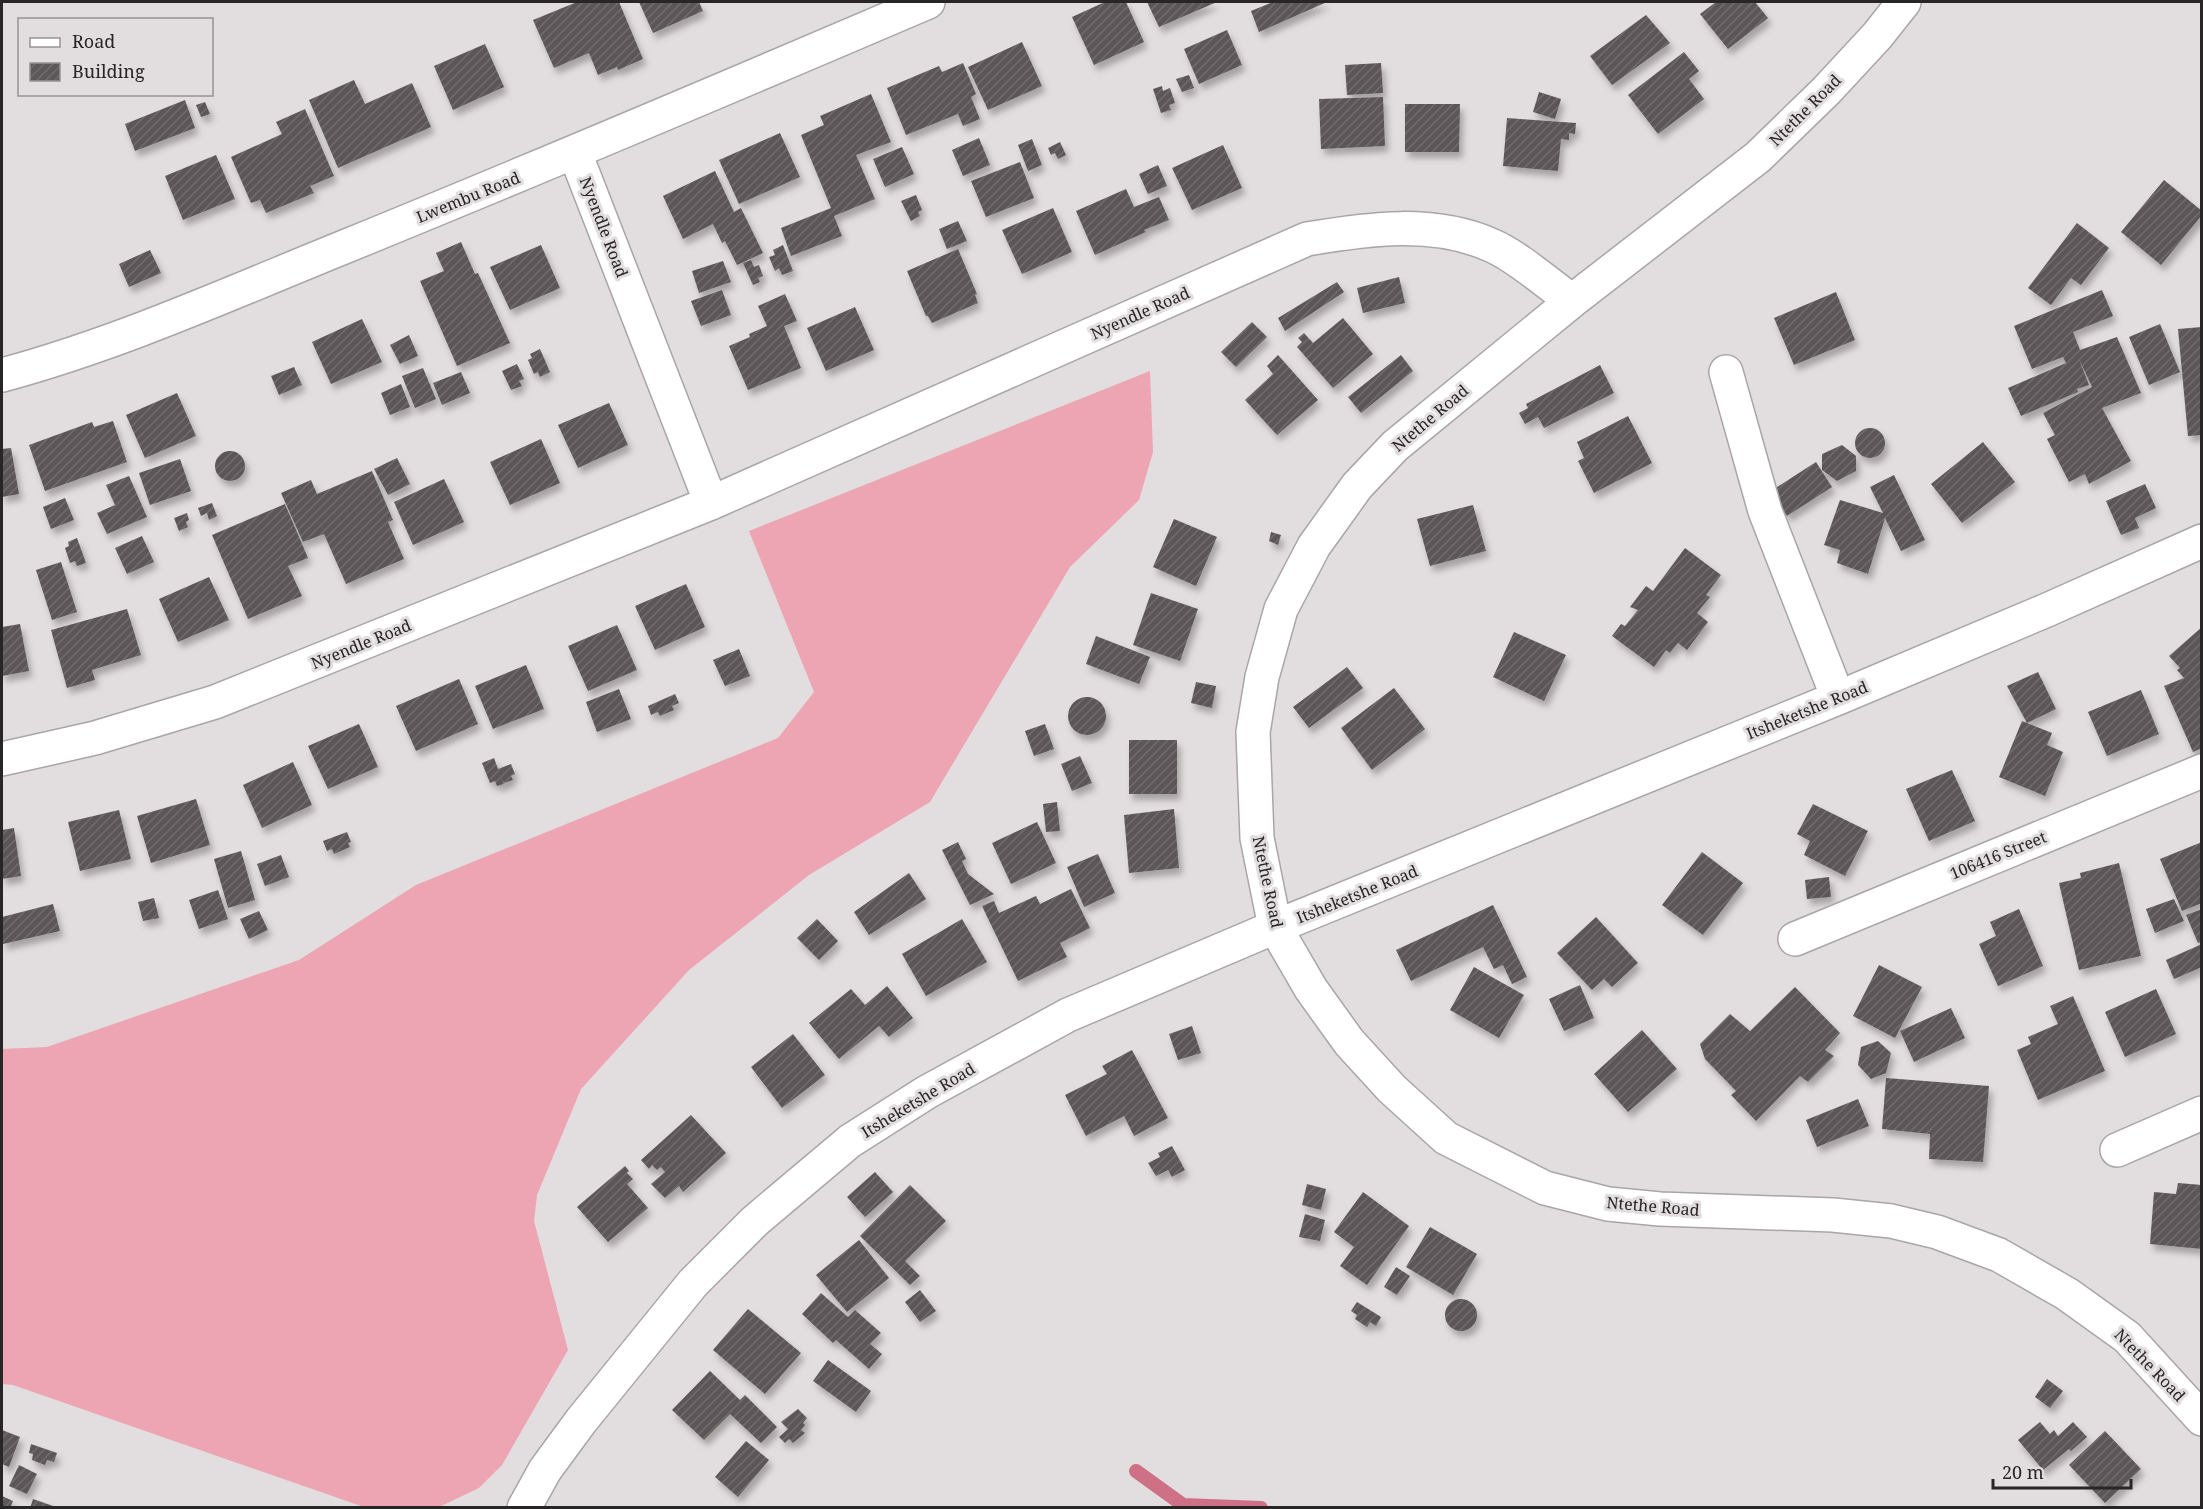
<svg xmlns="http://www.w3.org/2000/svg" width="2203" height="1509" viewBox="0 0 2203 1509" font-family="'Noto Serif',serif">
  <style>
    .grass { fill: #eda4b3 }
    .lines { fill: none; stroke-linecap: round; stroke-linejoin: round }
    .stream { stroke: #ce7186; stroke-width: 14 }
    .building { fill: url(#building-hatch); filter: url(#shadow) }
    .minor-casing { stroke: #aaa5a6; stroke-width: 36 }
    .minor { stroke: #fff; stroke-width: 33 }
    .labels { text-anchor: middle; stroke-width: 6; stroke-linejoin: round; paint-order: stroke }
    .street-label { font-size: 16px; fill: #272526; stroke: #e2ddde }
  </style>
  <defs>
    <pattern id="building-hatch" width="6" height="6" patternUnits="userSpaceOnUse" patternTransform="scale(1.5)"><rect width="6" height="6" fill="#5c5758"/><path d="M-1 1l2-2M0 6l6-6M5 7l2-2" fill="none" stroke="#706c6c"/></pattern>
    <filter id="shadow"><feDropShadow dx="3.5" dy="6" stdDeviation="3" flood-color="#0004"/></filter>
  </defs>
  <rect width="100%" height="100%" fill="#e2ddde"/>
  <path class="grass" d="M1150,371l3,81 -14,48 -69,67 -140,235 -121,73 -120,95 -108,119 -44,106 -3,26 34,129 -66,115 -23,23 -40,19h-75l-351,-122 -11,-1v-335l45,-2 252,-87 117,-75 362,-147 36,-46 -65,-161z"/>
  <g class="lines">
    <path class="stream" d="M1136,1471l47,34 78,3"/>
  </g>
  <path class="building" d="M577,2h42l24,57 -25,11 -1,-3 -19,8 -9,-22 -35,15 -21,-48z
    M639,2h60l4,9 -50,22z
    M1105,2h21l18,40 -50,23 -22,-48z
    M1147,2h70l-58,25z
    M1273,2h54l-68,30 -8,-21z
    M1716,2h39l13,16 -40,31 -28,-35z
    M1646,15l24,28 -58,42 -22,-29z
    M1227,30l15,35 -43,19 -15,-35z
    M1022,42l20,44 -54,24 -20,-43z
    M485,44l19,43 -51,23 -19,-44z
    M1684,52l15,19 -10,8 15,20 -46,35 -30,-39z
    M963,63l13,31 -5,3 9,22 -17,7 -5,-12 -52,21 -19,-47 52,-22 3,6z
    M1381,63l2,30 -36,2 -2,-30z
    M1189,75l5,13 -12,4 -6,-13z
    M354,80l11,24 47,-21 19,44 -93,41 -29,-68z
    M1162,86l1,5 7,-3 5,15 -6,2 2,5 -10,3 -8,-24z
    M1539,92l22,7 -6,20 -22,-7z
    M871,94l20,48 -35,13 19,44 -41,17 8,20 -51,20 -10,-28 50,-20 -30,-73 23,-10 -4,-9z
    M1383,97l2,49 -64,3 -2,-50z
    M185,100l10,28 -60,23 -10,-27z
    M205,102l5,12 -9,3 -5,-12z
    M1405,104h55l-1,48h-54z
    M305,109l29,67 -24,10 4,7 -48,20 -6,-13 -9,3 -20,-46 51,-23 -6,-12z
    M1507,118l69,5 -1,11 -6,-1v7l-8,-1 -3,32 -55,-5z
    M780,133l20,44 -61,27 -20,-44z
    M979,138l11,27 -27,11 -11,-26z
    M1032,139l10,26 -14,6 -10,-26z
    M1060,142l6,13 -8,4 -3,-6 -4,2 -3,-7z
    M1223,145l19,43 -50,22 -20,-42z
    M902,147l12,27 -29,13 -12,-28z
    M216,155l19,44 -52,21 -18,-44z
    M1020,162l14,36 -48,19 -15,-36z
    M1158,165l9,21 -19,8 -9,-20z
    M715,171l19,41 7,-4 22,45 -26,12 -12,-24 -3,2 -9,-19 -30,15 -20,-43z
    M2164,180l38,31v4l-41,50 -40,-33z
    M1126,189l8,18 25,-10 10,23 -25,10 2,2 -51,23 -19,-44z
    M916,195l6,15 -4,2 2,4 -9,5 -10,-20z
    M1053,208l19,44 -50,22 -20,-44z
    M958,221l9,20 -20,8 -8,-20z
    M2077,223l32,25 -28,37 -10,-7 -20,27 -23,-17z
    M461,242l14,32 3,-1 32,70 -53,23 -37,-85 24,-10 -8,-18z
    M541,245l19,43 -50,22 -20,-43z
    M783,245l10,26 -11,4 -3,-7 -4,3 -6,-14 6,-2 -2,-5z
    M958,249l19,45 -2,1 3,8 -46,20 -4,-7h-2l-19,-45z
    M150,250l11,23 -32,14 -10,-23z
    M751,260l3,7 5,-2 4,11 -5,2 2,4 -7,3 -10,-22z
    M723,261l8,21 -32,11 -7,-22z
    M1399,277l6,26 -42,10 -6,-25z
    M1337,282l7,10 -59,39 -7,-13z
    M722,290l9,25 -30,11 -10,-25z
    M2102,290l11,26 -40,16 7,18 37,-13 24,56 -39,15 29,53 -42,23 -4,-10 -16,8 -22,-43 8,-4 -12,-22 49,-26 -13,-28 10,26 -12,4 1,3 -57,24 -13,-28 58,-25 -3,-6 -31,12 -18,-43z
    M1836,292l19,48 -61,25 -20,-47z
    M785,294l12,27 -13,5 17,42 -53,22 -19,-44 21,-9 -1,-3 18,-8 -9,-20z
    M855,307l19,43 -48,21 -19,-43z
    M1343,318l30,36 -40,34 -36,-41 5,-5 -4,-4 6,-5 9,10z
    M362,319l20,43 -51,22 -19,-42z
    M1252,322l15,15 -31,30 -15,-15z
    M2160,324l20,48 -31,13 -20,-48z
    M2202,327v108l-14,1 -10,-107z
    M409,335l9,21 -18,8 -10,-19z
    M540,349l10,23 -10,5 -2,-5 -4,2 -6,-14 4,-2 -2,-4z
    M1278,355l40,45 -41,35 -32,-35 28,-26 -6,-8z
    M1401,355l12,16 -52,42 -13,-16z
    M517,364l7,15 -5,2 3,5 -11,4 -9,-19z
    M1600,365l14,28 -70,35 -6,-11 -13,7 -6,-11 9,-5 -2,-4z
    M294,367l8,18 -23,10 -8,-19z
    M423,368l13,31 -21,9 -13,-32z
    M461,372l9,21 -28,12 -9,-22z
    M401,384l9,23 -20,8 -9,-22z
    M177,393l19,43 -51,22 -19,-43z
    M609,403l19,42 -50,23 -20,-43z
    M1628,416l24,47 -58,30 -16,-32 6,-3 -7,-16z
    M113,421l14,41 -82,29 -16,-46 63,-23 2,5z
    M1855 443a15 15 0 1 1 30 0a15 15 0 1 1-30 0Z
    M541,439l19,44 -50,22 -20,-43z
    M1983,442l32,40 -53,41 -31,-39z
    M1842,445l14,11v15l-19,10 -15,-11v-16z
    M11,448l8,46 -17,3v-48z
    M215 466a15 15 0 1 1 30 0a15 15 0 1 1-30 0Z
    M397,458l13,26 -22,11 -14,-26z
    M180,459l11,32 -41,14 -11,-32z
    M1816,462l16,25 -45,29 -16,-25z
    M372,471l21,49 -5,2 16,37 -58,25 -22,-50 -21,8 -22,-49 30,-13 6,14z
    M1894,475l31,65 -24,11 -16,-33 -17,56 -31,-11 3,-13 -16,-5 16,-45 43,13 -13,-26z
    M129,476l18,41 -40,17 -10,-21 18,-8 -9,-20z
    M444,479l20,43 -51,23 -19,-43z
    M2145,484l11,24 -21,10 4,10 -18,7 -15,-34z
    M65,498l9,22 -23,9 -8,-22z
    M212,503l5,13 -8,4 -2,-7 -6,3 -3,-8z
    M285,504l23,54 -20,8 14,30 -54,23 -36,-84z
    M1473,505l13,46 -56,15 -13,-47z
    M187,513l2,7 -3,2 2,5 -9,4 -5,-13z
    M1174,519l43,18 -21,49 -43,-19z
    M1271,532l10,3 -3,10 -9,-4z
    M142,536l12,26 -27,12 -12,-26z
    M77,538l9,25 -9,3 -2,-5 -5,2 -5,-15 4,-2 -1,-4z
    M1685,548l36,27 -15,20 4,2 -13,16 11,9 -21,28 -9,-7 -8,10 -4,-3 -12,17 -42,-31 9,-12 4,2 13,-16 -8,-3 16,-21 7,5z
    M61,562l16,50 -25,8 -16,-50z
    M209,577l20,43 -51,22 -19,-43z
    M686,584l19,43 -50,23 -20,-44z
    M1151,593l47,16 -18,52 -47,-16z
    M127,609l14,46 -49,15 3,10 -28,8 -16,-58z
    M20,624l9,47 -27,5v-49z
    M617,625l20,45 -49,21 -20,-45z
    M2202,627v121l-9,4 -29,-66 20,-8 -7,-8 3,-2 -11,-12z
    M1514,632l52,23 -22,46 -51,-24z
    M1096,636l54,21 -11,27 -53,-20z
    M739,649l11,27 -25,10 -12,-26z
    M526,665l18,44 -51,20 -18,-43z
    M1347,667l16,21 -54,40 -16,-21z
    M2038,672l18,37 -29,14 -20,-37z
    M459,679l19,45 -62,27 -20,-45z
    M1196,682l20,4 -4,22 -21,-5z
    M1394,688l31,41 -53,41 -31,-42z
    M619,689l12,30 -34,13 -11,-30z
    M2141,690l18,44 -52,22 -19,-44z
    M675,694l4,9 -7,3 2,4 -14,6 -2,-4 -7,3 -3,-9z
    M1068 716a19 19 0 1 1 38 0a19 19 0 1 1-38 0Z
    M2022,721l30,12 -5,12 16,7 -18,44 -46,-19z
    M359,724l19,43 -50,22 -20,-43z
    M1045,724l9,25 -20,7 -9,-25z
    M1129,740h48v54h-48z
    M1080,756l12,27 -20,8 -11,-27z
    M494,758l4,11 13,-5 4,10 -4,2 2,4 -9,3 -3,-5 3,6 -7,2 -2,-5 -5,2 -8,-20z
    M293,762l19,43 -50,23 -19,-43z
    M1952,770l23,51 -46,20 -23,-52z
    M196,799l14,46 -59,18 -14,-47z
    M1057,802l3,29 -14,1 -3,-28z
    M1813,804l55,27 -23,45 -41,-21 6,-14 -13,-7z
    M1174,809l5,59 -50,5 -5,-58z
    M119,810l12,49 -51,12 -12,-49z
    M1037,822l19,41 -45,21 -19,-41z
    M14,828l7,48 -19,3v-49z
    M347,832l4,10 -3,1 2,4 -16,7 -2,-5 -5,2 -4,-10z
    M958,842l8,17 -4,2 6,13 26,20 -24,11 -28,-55z
    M2202,842v61l-20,8 -22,-52z
    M241,851l14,49 -27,8 -14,-49z
    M1702,852l41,31 -40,52 -41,-30z
    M1098,854l17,39 -31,14 -17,-40z
    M281,855l8,22 -24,9 -8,-22z
    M2119,863l22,93 -62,14 -20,-87 22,-5 -1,-5z
    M909,873l17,26 -57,36 -15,-23z
    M1829,877l2,20 -24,2 -2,-19z
    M1071,889l19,39 -30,15 7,14 -49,24 -36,-75 12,-5 5,12 37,-17 4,8z
    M218,890l10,29 -29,10 -10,-29z
    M154,898l5,20 -16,3 -5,-19z
    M2174,899l10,22 -29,12 -9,-24z
    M53,904l7,27 -57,13 -1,-27z
    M1493,905l34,72 -15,7 -9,-19 -9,4 -11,-22 -72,34 -15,-31z
    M2019,909l24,57 -45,20 -19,-42 17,-8 -6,-14z
    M2202,909v33l-4,1 -12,-28z
    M259,911l9,19 -19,9 -9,-20z
    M1596,917l42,46 -26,24 -8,-8 -12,11 -35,-37z
    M817,919l21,22 -19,19 -22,-22z
    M962,919l25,43 -61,34 -24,-42z
    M2202,944v23l-28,12 -8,-19z
    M1879,965l43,22 -27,51 -42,-22z
    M1474,967l50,28 -25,43 -49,-28z
    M1580,985l14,33 -30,13 -15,-32z
    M887,986l26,32 -24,19 -10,-11 -40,33 -30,-36 42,-34 14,16z
    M1795,987l45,46 -15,17 9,6 -26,26 -8,-6 -44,45 -25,-26 5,-4 -31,-32 -5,-15 30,-30 20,17z
    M2156,989l20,45 -51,23 -20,-45z
    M2073,996l32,75 -67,29 -21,-50 14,-6 -3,-7 30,-13 -8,-18z
    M1951,1008l14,30 -51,24 -14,-31z
    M1192,1026l9,27 -23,7 -9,-26z
    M1642,1030l35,39 -49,43 -34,-38z
    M793,1034l32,41 -43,33 -31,-41z
    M1878,1041l13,12 -5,20 -15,6 -13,-14 3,-18z
    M1132,1050l36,68 -34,18 -10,-20 -38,20 -21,-41 42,-21 -5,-8z
    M1886,1078l103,8 -6,76 -54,-3 1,-25 -48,-5z
    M1858,1099l11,27 -52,21 -11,-27z
    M691,1115l35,38 -43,39 -4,-6 -14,12 -14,-14 14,-12 -4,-5 -4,3 -5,-5 -3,4 -8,-9z
    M1172,1146l13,24 -13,7 -4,-7 -12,6 -8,-13 12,-6 -2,-4z
    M625,1166l4,5 -2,2 6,6 -6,5 21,24 -40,34 -31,-35z
    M875,1172l18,20 -28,25 -18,-20z
    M2178,1183l24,2v64l-52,-5 4,-52 22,2z
    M1307,1184l19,5 -5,21 -19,-5z
    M910,1185l36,36 -41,40 15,15 -10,9 -50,-49z
    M1363,1192l46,34 -42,59 -27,-19 14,-19 -20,-15z
    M1305,1214l20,6 -5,21 -21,-4z
    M1430,1227l47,27 -24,41 -47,-28z
    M859,1240l30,38 -42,34 -31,-37z
    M1396,1267l14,9 -13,19 -13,-8z
    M920,1290l16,21 -16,11 -15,-20z
    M821,1293l27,24 7,-7 26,23 -11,11 12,10 -13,15 -33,-29 -3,3 -31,-29z
    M1445 1315a16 16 0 1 1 32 0a16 16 0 1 1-32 0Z
    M1357,1302l24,15 -5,9 -6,-4 -3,5 -12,-8 2,-4 -6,-4z
    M748,1309l53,44 -36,41 -52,-44z
    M828,1360l43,31 -15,21 -43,-31z
    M710,1371l30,29 5,-5 32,32 -16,16 -31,-29 -26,26 -32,-30z
    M2047,1379l16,12 -13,17 -15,-11z
    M798,1409l9,9 -4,5 2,2 -4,5 4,3 -12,10 -4,-4 -4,4 -6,-6 9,-8 -7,-7z
    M2040,1422l10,12 4,-4 4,6 15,-14 14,15 -16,14 -2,-2 -26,21 -25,-30z
    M2,1430l18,7 -11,30 -7,-3z
    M2105,1431l36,38 -36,34 -36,-38z
    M746,1441l23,19 -31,37 -23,-20z
    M31,1444l26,9 -3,9 -7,-2 -2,5 -13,-5 1,-6 -4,-1z
    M19,1465l18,9 -10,20 -18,-8z
    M2,1496l11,5 -3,7h-8z
    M33,1499l23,8v1h-26z"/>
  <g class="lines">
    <defs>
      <path id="minor" d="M1904,2l-27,34 -51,55 -68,66 -186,144 -177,145 -38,40 -43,60 -33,63 -19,68 -9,55 4,106 18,89 36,62 38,53 43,47 54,49 99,50 63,16 52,5 173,6 58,6 46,11 62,23 68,39 60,43 75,82
        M575,153l136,350
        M1726,372l39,139 73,187
        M2,375c119,-32 233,-84 347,-130 194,-79 387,-161 579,-243
        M2,759l93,-21 120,-36 496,-199 596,-264c60,-10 127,-20 186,7 25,11 55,38 79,55
        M1795,939l407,-168
        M2117,1150l85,-37
        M524,1508l21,-38 36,-49 112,-138 62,-62 95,-80 77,-49 141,-77 207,-88 563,-229 209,-88 155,-69"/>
    </defs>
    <use href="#minor" class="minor-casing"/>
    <use href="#minor" class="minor"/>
  </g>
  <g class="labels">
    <g class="street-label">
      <text transform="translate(1805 110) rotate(-45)" y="6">Ntethe Road</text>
      <text transform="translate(468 197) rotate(-22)" y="6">Lwembu Road</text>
      <text transform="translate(604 227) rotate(69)" y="6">Nyendle Road</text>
      <text transform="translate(1140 313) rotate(-24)" y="6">Nyendle Road</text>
      <text transform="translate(1430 418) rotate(-40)" y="6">Ntethe Road</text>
      <text transform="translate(361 644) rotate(-22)" y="6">Nyendle Road</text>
      <text transform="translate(1807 710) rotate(-22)" y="6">Itsheketshe Road</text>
      <text transform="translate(1998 855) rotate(-22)" y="6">106416 Street</text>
      <text transform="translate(1268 882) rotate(78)" y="6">Ntethe Road</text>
      <text transform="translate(1357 894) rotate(-22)" y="6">Itsheketshe Road</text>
      <text transform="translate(918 1100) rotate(-31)" y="6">Itsheketshe Road</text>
      <text transform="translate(1653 1206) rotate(5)" y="6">Ntethe Road</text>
      <text transform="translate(2150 1365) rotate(46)" y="6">Ntethe Road</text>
    </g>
  </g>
  <rect width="2203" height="1509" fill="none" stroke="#272526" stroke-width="6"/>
  <rect x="18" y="18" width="195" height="78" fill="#e2ddde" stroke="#979394" stroke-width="1.5"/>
  <rect x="30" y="38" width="30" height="9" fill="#ffffff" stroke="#979394" stroke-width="1.5"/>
  <text x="72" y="48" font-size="18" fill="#272526">Road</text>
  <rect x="30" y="63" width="30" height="18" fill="url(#building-hatch)" stroke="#979394" stroke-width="1.5"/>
  <text x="72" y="78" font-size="18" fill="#272526">Building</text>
  <path d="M1993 1479v9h138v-9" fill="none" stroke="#272526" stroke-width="3"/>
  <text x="2002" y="1479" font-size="18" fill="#272526" stroke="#e2ddde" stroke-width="4.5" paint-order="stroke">20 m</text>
</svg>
